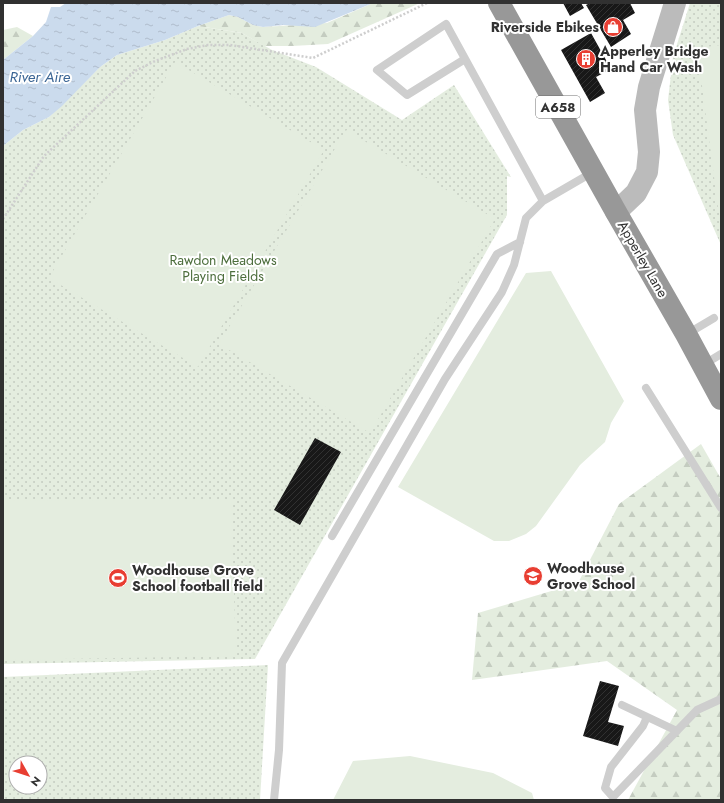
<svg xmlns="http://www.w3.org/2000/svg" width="724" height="803" viewBox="0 0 724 803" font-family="Jost,sans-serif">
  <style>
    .grass { fill: url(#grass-dots); fill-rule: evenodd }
    .forest { fill: url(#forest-firs) }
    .pitch { fill: #e4eddf }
    .water { fill: url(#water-ripples) }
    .building { fill: url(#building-hatch) }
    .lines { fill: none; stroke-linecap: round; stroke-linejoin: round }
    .path { stroke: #cecece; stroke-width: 2.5; stroke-dasharray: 2 2; stroke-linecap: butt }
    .lane { stroke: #cecece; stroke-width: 8 }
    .secondary { stroke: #bbb; stroke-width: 22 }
    .highway { stroke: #989898; stroke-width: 22 }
    .labels { text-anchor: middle; stroke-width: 4; stroke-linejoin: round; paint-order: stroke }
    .shield { fill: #fff; stroke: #6f6f6f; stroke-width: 1 }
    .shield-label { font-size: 13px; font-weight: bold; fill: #313131 }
    .poi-label { font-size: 14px; font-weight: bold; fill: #313131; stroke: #fff; text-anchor: start }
    .street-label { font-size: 14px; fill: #313131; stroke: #fff }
    .park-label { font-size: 14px; fill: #4d6e3d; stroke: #fff }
    .water-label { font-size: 15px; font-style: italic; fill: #3c6695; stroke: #fff }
  </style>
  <defs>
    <pattern id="grass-dots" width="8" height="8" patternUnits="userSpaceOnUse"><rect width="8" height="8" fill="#e4eddf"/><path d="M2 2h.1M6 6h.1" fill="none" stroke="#c4ccc0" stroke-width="1.8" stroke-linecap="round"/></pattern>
    <pattern id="forest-firs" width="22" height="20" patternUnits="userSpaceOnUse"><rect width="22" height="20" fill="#e4eddf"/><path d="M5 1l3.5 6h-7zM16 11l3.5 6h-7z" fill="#c4ccc0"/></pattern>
    <pattern id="water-ripples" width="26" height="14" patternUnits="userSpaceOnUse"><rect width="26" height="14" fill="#cbdbed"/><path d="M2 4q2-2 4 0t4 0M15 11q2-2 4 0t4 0" fill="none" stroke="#afbccc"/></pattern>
    <pattern id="building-hatch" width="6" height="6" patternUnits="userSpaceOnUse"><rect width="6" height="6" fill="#181818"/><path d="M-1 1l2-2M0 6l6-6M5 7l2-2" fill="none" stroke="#313131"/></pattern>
  </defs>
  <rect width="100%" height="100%" fill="#fff"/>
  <path class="grass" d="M690,3h31v242l-48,-110 -5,-35 5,-43z
    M198,26l44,7 30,17 44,17 86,53 52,-35 57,92 -4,-1v39l-252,444 -252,5v-518l20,-16 26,-13 51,-50 17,-12 48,-15z
    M268,665l-8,135h-257v-123zM16,763h24v24h-24z"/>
  <path class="forest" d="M373,3h47l-92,41 -36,2h-28l-22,-13 -44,-7 31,-11 9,2 15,8 10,2 64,-4z
    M17,27l16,9 -30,24v-30z
    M701,444l20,35v321h-93l49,-90 -70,-49 -135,19 6,-67 100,-30 41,-79z"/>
  <path class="pitch" d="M721,45v162h-3l-21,-159z
    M175,62l149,88 -126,217 -149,-89z
    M346,130l149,89 -125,214 -151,-89z
    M551,271l73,130 -13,22 -6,19 -25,23 -44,61 -10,8 -17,7h-15l-96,-54 128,-214z
    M231,499l5,157 -233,4v-159z
    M410,756l83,17 39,20 2,7h-201l20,-39z"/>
  <path class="water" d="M66,3h307l-58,24 -32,-2 -20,2 -10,-2 -15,-8 -9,-2 -31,11 -33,14 -48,15 -17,12 -38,39 -13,11 -26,13 -20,16v-86l30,-24 13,-14 5,-15h9z"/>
  <path class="building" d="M563,3h18l3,5 -14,8z
    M590,3h40l5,10 -12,7 8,14 -20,13 -25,-42z
    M591,33l20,36 -15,8 9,16 -15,9 -29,-52z
    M315,438l26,14 -41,73 -26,-15z
    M600,681l19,5 -11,36 16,4 -6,20 -35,-10z"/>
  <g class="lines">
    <path class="path" d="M3,219l41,-63 91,-85 20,-10 32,-12 21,-4h22l83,13 114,-55"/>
    <path class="lane" d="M465,59l-58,36 -30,-25 69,-46 97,177
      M687,334l27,-16
      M703,365l18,-11
      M646,388l75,120
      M332,536l165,-282 23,-12
      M622,705l55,26
      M613,797l-8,-9 6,-21 32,-41 4,-9
      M274,800l5,-50 3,-87 163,-284 57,-87 12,-27 12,-47 17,-17 50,-29
      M613,800v-3l84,-87 24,-11"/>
    <path class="secondary" d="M616,212l20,-19 11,-21 2,-20 -4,-42 4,-23 26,-84"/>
    <path class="highway" d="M499,3l117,209 70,122 35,65"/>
  </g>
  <defs>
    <symbol id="shop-disc" viewBox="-11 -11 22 22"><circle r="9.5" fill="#e83e32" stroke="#fff"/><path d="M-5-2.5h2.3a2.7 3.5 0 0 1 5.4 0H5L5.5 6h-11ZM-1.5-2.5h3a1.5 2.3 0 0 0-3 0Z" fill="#fff"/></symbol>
    <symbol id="building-disc" viewBox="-11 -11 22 22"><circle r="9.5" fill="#e83e32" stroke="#fff"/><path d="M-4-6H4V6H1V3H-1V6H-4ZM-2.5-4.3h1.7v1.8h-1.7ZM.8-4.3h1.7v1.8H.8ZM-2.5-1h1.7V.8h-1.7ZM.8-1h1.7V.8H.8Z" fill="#fff"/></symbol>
    <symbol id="school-disc" viewBox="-11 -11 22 22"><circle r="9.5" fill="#e83e32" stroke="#fff"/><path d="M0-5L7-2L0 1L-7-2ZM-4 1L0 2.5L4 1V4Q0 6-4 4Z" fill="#fff"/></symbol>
    <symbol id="stadium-disc" viewBox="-11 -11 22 22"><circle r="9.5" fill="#e83e32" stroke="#fff"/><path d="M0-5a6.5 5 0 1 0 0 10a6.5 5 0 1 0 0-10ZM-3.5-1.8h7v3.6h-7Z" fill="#fff"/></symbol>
  </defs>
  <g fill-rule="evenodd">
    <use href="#shop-disc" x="602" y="16" width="22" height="22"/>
    <use href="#building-disc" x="575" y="48" width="22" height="22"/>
    <use href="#school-disc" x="522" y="565" width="22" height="22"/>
    <use href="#stadium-disc" x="107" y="567" width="22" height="22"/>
  </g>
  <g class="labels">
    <rect class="shield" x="536" y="96" width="44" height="22" rx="3"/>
    <g class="shield-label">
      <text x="558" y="112">A658</text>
    </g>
    <g class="poi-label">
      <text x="599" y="32" text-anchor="end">Riverside Ebikes</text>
      <text x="600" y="56">Apperley Bridge<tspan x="600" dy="16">Hand Car Wash</tspan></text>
      <text x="547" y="573">Woodhouse<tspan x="547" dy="16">Grove School</tspan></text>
      <text x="132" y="575">Woodhouse Grove<tspan x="132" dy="16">School football field</tspan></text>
    </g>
    <g class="street-label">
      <text transform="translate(643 259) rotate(60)" y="5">Apperley Lane</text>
    </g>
    <g class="park-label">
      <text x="223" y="265">Rawdon Meadows<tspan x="223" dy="16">Playing Fields</tspan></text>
    </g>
    <g class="water-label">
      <text x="40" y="82">River Aire</text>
    </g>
  </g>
  <rect width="724" height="803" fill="none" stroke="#313131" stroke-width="8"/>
  <g transform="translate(28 775) rotate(129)"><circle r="19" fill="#ffffff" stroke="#adadad"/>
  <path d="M0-3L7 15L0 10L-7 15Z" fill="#e83e32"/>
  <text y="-6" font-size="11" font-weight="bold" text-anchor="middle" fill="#313131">N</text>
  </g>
</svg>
